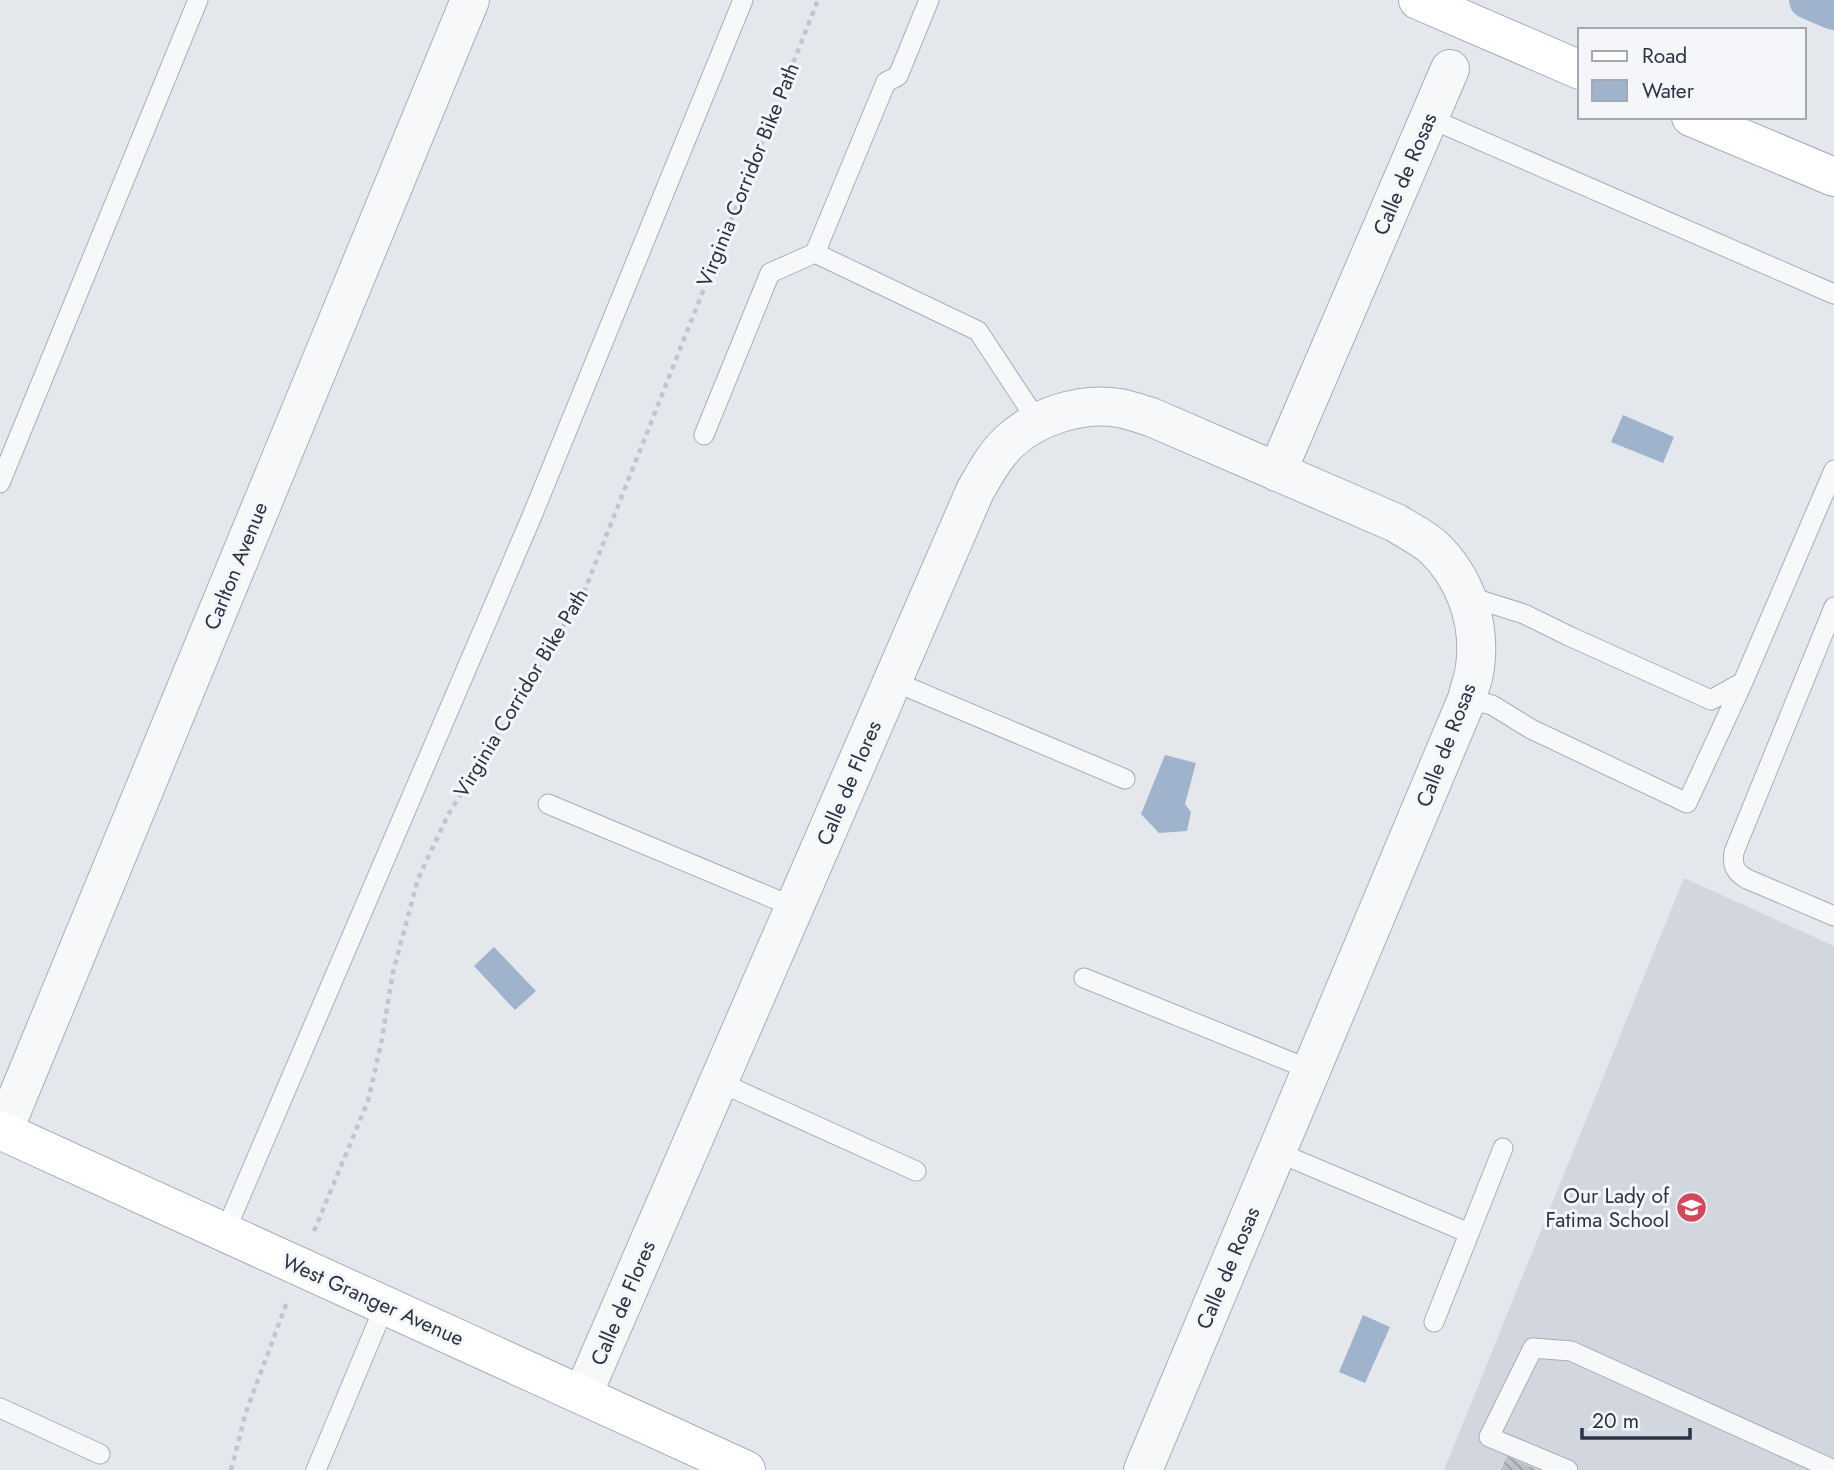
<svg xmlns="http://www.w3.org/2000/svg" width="1834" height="1470" viewBox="0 0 1834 1470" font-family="Jost,sans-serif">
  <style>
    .built { fill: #d2d6de }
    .water { fill: #9fb4cc }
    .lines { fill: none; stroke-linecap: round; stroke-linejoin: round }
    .canal { stroke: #9fb4cc; stroke-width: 38 }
    .building { fill: url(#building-back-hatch) }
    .lane-casing { stroke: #a9aeb7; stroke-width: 21 }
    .street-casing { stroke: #a9aeb7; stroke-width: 40 }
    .secondary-casing { stroke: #a9aeb7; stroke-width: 40 }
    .primary-casing { stroke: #a3abb8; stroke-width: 40 }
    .path { stroke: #c2c5cb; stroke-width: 4.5; stroke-dasharray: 5 5; stroke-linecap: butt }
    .lane { stroke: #f7f8fa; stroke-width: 19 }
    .street { stroke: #f7f8fa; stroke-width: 38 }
    .secondary { stroke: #fff; stroke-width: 38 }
    .primary { stroke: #fff; stroke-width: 38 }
    .labels { text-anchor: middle; stroke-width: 6; stroke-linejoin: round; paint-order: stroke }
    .street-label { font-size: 21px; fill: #2b3445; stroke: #f4f6f9 }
    .poi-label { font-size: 21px; fill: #2b3445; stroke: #f4f6f9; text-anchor: end }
  </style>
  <defs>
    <pattern id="building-back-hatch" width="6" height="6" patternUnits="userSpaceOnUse" patternTransform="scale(1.75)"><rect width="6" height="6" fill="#bbc0ca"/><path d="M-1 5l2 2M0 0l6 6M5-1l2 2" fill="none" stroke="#989da6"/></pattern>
  </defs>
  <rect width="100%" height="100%" fill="#e4e7ec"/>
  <path class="built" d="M1684,878l150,68v524h-390z"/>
  <path class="water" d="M1623,415l51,22 -11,26 -52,-21z
    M1165,755l31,8 -11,41 6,8 -4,19 -28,2 -18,-19z
    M494,947l42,44 -21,19 -41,-44z
    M1363,1315l27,12 -25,56 -26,-11z"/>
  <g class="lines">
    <path class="canal" d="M1808,0l26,11"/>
  </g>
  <path class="building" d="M1507,1456l30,14h-36z"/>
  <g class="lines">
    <defs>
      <path id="lane" d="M1429,118l405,176
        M815,253l163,78 60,91
        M704,435l66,-162 45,-20 71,-171 12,-6 31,-76
        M0,483l198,-483
        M1467,596l57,18 47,23 140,63 32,-18
        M1834,607l-100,245c-2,14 1,20 13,27l87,37
        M893,681l232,98
        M1467,699l25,6 39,24 156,74 56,-121 91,-212
        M548,804l246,103
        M1084,978l227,92
        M719,1082l197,89
        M1277,1152l192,81
        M225,1232l307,-716 211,-516
        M1434,1322l69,-174
        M0,1408l100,46
        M316,1470l69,-165
        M1568,1470l-79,-33 44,-89 38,3 263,119"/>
      <path id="street" d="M1277,472l173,-403
        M3,1132l467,-1132
        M583,1394l392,-903c10,-17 19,-35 34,-49 27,-26 73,-40 110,-34 11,2 22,6 32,9l245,106c12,8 26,14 37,24 32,30 48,76 42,120 -1,11 -6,22 -8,32l-324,771"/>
      <path id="secondary" d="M0,1130l746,340"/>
      <path id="primary" d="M1418,0l162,70
        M1691,117l143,60"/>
    </defs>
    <use href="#lane" class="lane-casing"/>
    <use href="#street" class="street-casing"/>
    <use href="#secondary" class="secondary-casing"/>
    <use href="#primary" class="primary-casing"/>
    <path class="path" d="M314,1231l54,-130 13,-57 12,-72 25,-93 30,-64 136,-223 234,-592
      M231,1470l15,-58 41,-110"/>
    <use href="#lane" class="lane"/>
    <use href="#street" class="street"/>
    <use href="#secondary" class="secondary"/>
    <use href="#primary" class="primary"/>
  </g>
  <defs>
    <symbol id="school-disc" viewBox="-11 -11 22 22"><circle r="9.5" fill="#d1495b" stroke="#f4f6f9"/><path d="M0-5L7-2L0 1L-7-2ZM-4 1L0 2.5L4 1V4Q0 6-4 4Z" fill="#fff"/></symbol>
  </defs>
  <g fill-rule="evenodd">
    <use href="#school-disc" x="1674" y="1190" width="35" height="35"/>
  </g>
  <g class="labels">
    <g class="street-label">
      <text transform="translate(1405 174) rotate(-67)" y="7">Calle de Rosas</text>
      <text transform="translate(748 175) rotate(-68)" y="7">Virginia Corridor Bike Path</text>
      <text transform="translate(236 566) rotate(-68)" y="7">Carlton Avenue</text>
      <text transform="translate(521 693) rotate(-59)" y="7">Virginia Corridor Bike Path</text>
      <text transform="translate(1446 745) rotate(-69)" y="7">Calle de Rosas</text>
      <text transform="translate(849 783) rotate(-67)" y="7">Calle de Flores</text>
      <text transform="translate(1228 1268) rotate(-67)" y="7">Calle de Rosas</text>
      <text transform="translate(373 1300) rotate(24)" y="7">West Granger Avenue</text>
      <text transform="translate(623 1303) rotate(-67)" y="7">Calle de Flores</text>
    </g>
    <g class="poi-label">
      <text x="1669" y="1203">Our Lady of<tspan x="1669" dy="24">Fatima School</tspan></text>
    </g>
  </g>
  <rect x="1578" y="28" width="228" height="91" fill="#f4f6f9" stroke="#a4a8b1" stroke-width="2"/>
  <rect x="1592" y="51" width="35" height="10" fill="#ffffff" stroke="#a4a8b1" stroke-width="2"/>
  <text x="1642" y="63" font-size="21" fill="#2b3445">Road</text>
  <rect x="1592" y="80" width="35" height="21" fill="#9fb4cc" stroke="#a4a8b1" stroke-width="2"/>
  <text x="1642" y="98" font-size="21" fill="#2b3445">Water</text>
  <path d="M1582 1428v10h108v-10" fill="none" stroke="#2b3445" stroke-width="3.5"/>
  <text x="1592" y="1428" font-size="21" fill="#2b3445" stroke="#f4f6f9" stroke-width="5" paint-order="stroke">20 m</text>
</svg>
